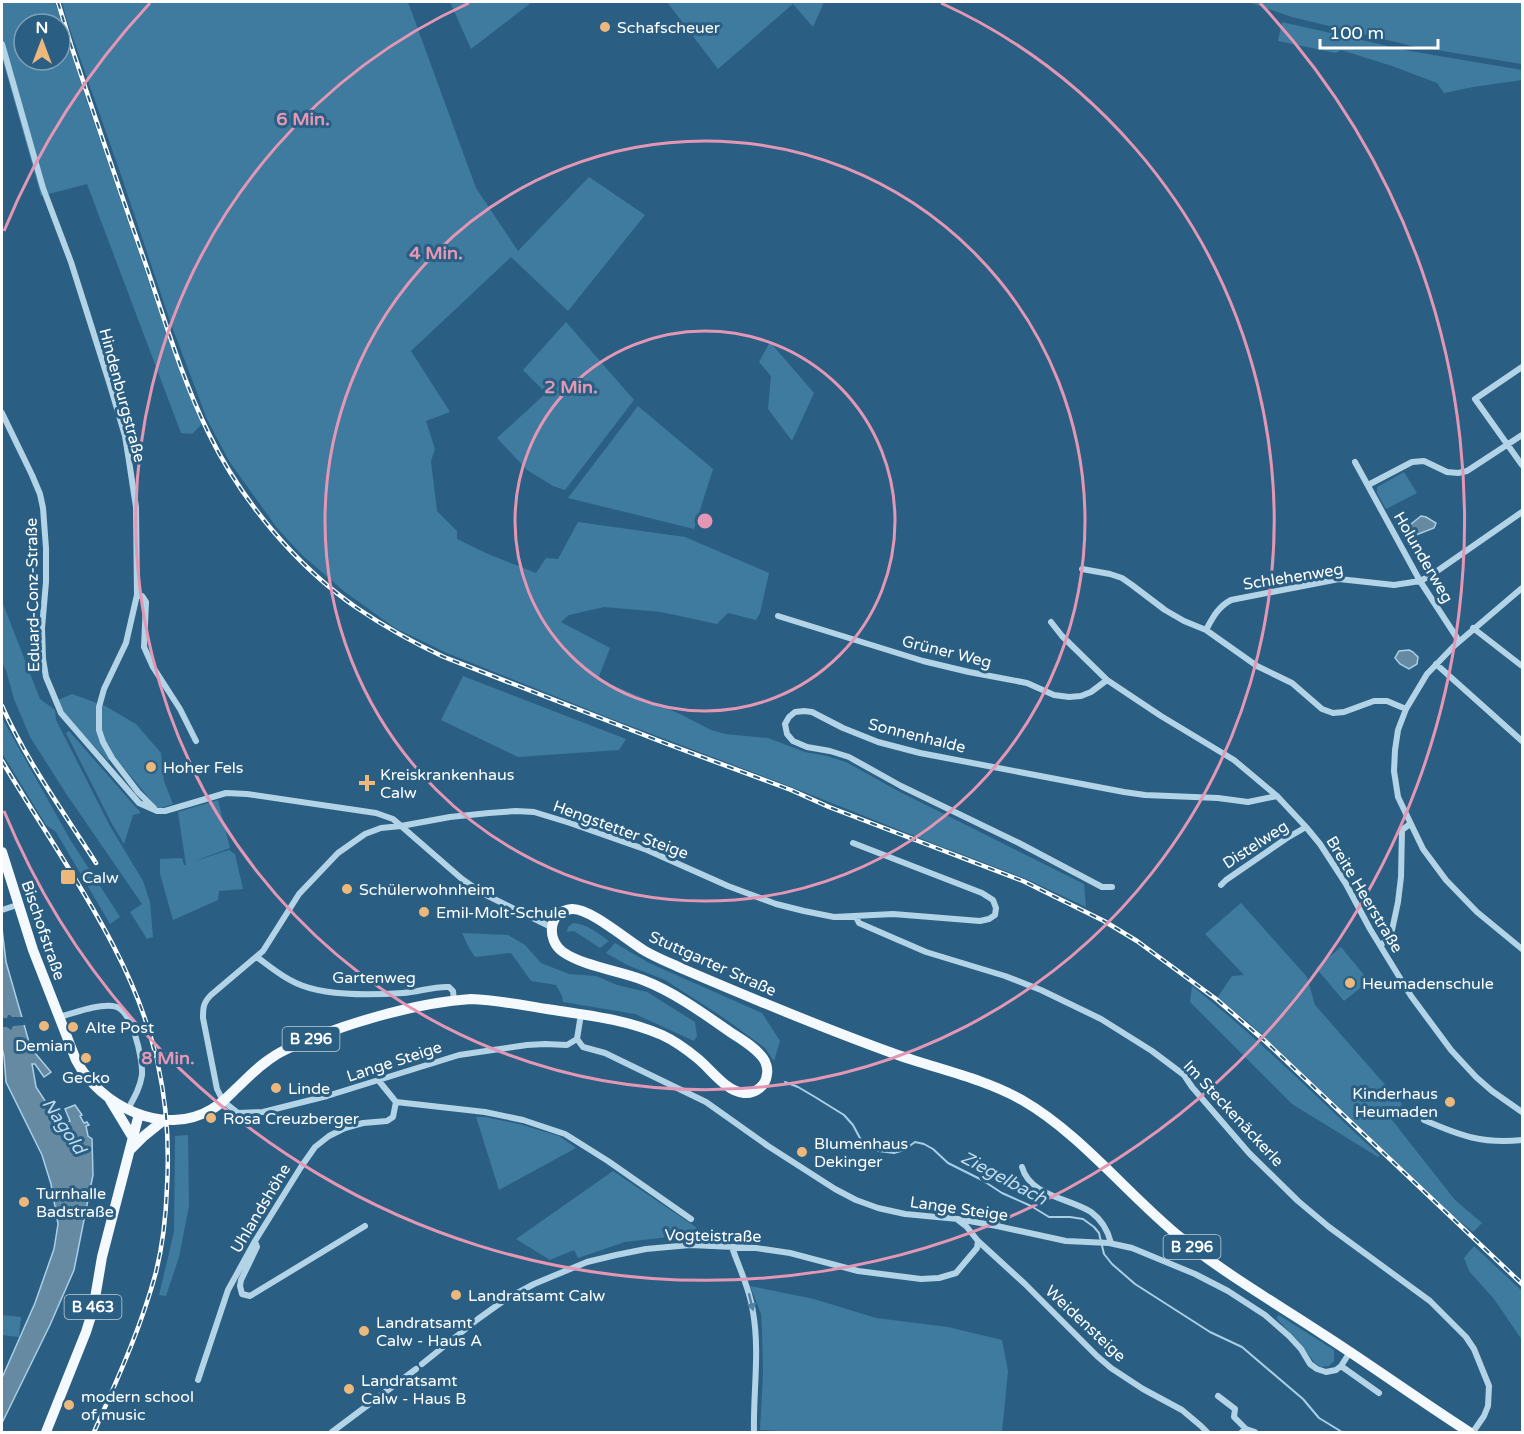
<svg xmlns="http://www.w3.org/2000/svg" width="1524" height="1434" viewBox="0 0 1524 1434" font-family="'Varela Round',sans-serif">
  <style>
    .green { fill: #3f7a9f; fill-rule: evenodd }
    .water { fill: #668aa2; stroke: #a8cfe6; stroke-width: 1.5 }
    .pier { fill: #2a5f83 }
    .lines { fill: none; stroke-linecap: round; stroke-linejoin: round }
    .stream { stroke: #a8cfe6; stroke-width: 2 }
    .street { stroke: #b3d3e6; stroke-width: 6 }
    .primary { stroke: #f4f9fd; stroke-width: 10 }
    .rail-casing { stroke: #fff; stroke-width: 4.5 }
    .rail { stroke: #2a5f83; stroke-width: 2; stroke-dasharray: 7; stroke-linecap: butt }
    .oneway { fill: #5382a1 }
    .ring { fill: none; stroke: #e497b5; stroke-width: 3 }
    .poi-dot { fill: #edb87b; stroke: #2a5f83; stroke-width: 2 }
    .labels { text-anchor: middle; stroke-width: 6; stroke-linejoin: round; paint-order: stroke }
    .shield { fill: #2a5f83; stroke: #bfcfda; stroke-width: 1.5 }
    .shield-label { font-size: 15px; font-weight: bold; fill: #fff }
    .poi-label { font-size: 16px; fill: #fff; stroke: #2a5f83; text-anchor: start }
    .street-label { font-size: 16px; fill: #fff; stroke: #2a5f83 }
    .water-label { font-size: 18px; font-style: italic; fill: #bfdcee; stroke: #2a5f83 }
    .centre { fill: #e497b5; stroke: #2a5f83; stroke-width: 3 }
    .ring-label { font-size: 18px; text-anchor: middle; font-weight: bold; fill: #e497b5; stroke: #2a5f83; stroke-width: 6; stroke-linejoin: round; paint-order: stroke }
  </style>
  <rect width="100%" height="100%" fill="#2a5f83"/>
  <path class="green" d="M2,2h53l31,97 78,227 38,98 -10,10 -11,-1 -94,-249 -46,12 -39,-138zM24,24h36v36h-36z
    M62,2h346l68,186 42,63 71,-74 56,38 -77,96 -57,-54 -100,94 39,61 -24,9 9,28 -4,12 6,50 20,20v8l31,15 48,19 10,-15 12,1 20,-37 107,15 84,36 -9,40 -4,7 -28,-7 -11,11 -56,-12 -57,-5 -35,8 -8,7 49,26 -12,31 82,35 31,16 14,4 43,4 37,14 22,4 19,6 52,29 186,93 2,23 -62,-29 -92,-35 -143,-57 -177,-67 -165,-66 -52,-25 -50,-36 -43,-37 -25,-27 -48,-67 -22,-42 -36,-95 -51,-152 -53,-151z
    M450,2h82l-61,47z
    M667,2h157l-11,25 -20,-23 -75,65z
    M1248,2h274v62l-110,-18 -120,-29z
    M1282,22l128,29 112,19v10l-49,7 -29,6 -7,-10 -45,-17 -51,-16 -5,3 -58,-12z
    M566,322l68,78 -69,90 -12,-4 -26,-16 -30,-32 49,-45 -23,-23z
    M770,342l44,51 -22,48 -24,-32 3,-33 -12,-14z
    M638,406l75,63 -19,60 -126,-31z
    M1404,472l13,21 -31,16 -9,-16v-6z
    M2,601l38,98 15,11 1,10 54,106 33,55 7,21 3,35 -6,2 -17,-27 12,-8 -75,-109 -37,-58 -16,-38 -8,-29 -4,-7z
    M463,676l163,63 -7,11 -101,7 -77,-37z
    M72,694l33,12 31,18 25,29 3,28 9,23 -15,5 -43,-52 -7,4 -43,-47 -7,-14z
    M2,718l69,123 49,76 -10,7 -54,-92 -10,-7 -44,-72z
    M69,731l72,82 -8,2 -9,29 -12,-20 -46,-91z
    M218,800l12,48 -38,14 37,-12 6,4 8,35 -24,2 -1,9 -45,20 -13,-46v-15l22,-1 2,7h2l-8,-53z
    M1241,903l66,74 8,28 87,99 -10,16 63,80 27,23 -9,9 -22,-18 -203,-192 -31,-24 15,-22 12,-1 -39,-41z
    M573,923c14,1 25,10 36,18l-9,7 -26,-17 -7,1 1,-5z
    M462,933l46,2 17,10 16,18 28,11 27,2 21,9 30,7 48,30 2,14 -3,5 -59,-27 -72,-12 -1,-6 -6,-11 -25,-4 -20,-28 -36,4 -6,-9z
    M615,943l34,20 113,50 18,28 -6,20 -9,-13 -41,-30 -59,-38 -38,-15 -21,-12z
    M1341,947l28,34 -25,20 -28,-33z
    M1192,986c66,52 126,112 188,170l-2,1 -86,-53 -102,-102z
    M476,1117h9l34,7 40,12 17,12 -77,42z
    M188,1135l1,71 -10,51 -13,39 -7,-1 15,-63 1,-96z
    M613,1171l90,61 -3,5 -22,-1 -53,6 -47,16 -4,-8 -24,10 -34,-21z
    M1474,1246l48,45v49l-28,-41 -25,-28 -5,-13z
    M750,1286l64,13 62,19 72,9 54,13 6,31 -6,61h-203l-39,-2 3,-56 -1,-44 -1,-16z
    M2,1315l19,2 -2,20 -17,-2z
    M1279,1315l55,35v11l-5,5 -8,1 -6,-4 -18,-23 -21,-22z"/>
  <path class="water" d="M1421,516l5,1 10,6 -2,5 -18,7h-9l-2,-6z
    M1409,650l4,2 5,5 -1,7 -8,5 -9,-5 -5,-6 4,-7z
    M2,928l4,34 23,80 6,11 16,19 -7,5 -9,-13h-3l4,23 15,23 4,2 7,13 8,-4 -5,-12 10,-4 7,10 -2,1 4,7 3,-1 2,3 -3,1 2,10 4,3 1,36 -19,95 -24,55 -48,98v-45l33,-75 19,-54 4,-25 -7,-40 -9,-29 -36,-73 -2,-26 -2,-8z"/>
  <path class="pier" d="M8,1015h2l2,2h12l1,8 -12,1 -2,4 -4,-3h-5v-9h5z"/>
  <g class="lines">
    <path class="stream" d="M785,1082l13,5 17,10 29,18 9,10 9,17 17,9 15,2 10,-3 11,-8 9,2 9,5 15,14 34,17 20,13 29,13 18,11h21l13,2 11,8 5,6 5,21 8,10 23,20 75,48 32,15 61,52 16,19 23,14"/>
    <path class="street" d="M2,44l41,144 28,74 39,123 15,51 4,25 7,46 1,88 -11,48 -22,46 -5,18v23l4,12 9,16 26,34 16,16
      M1522,367l-47,32 47,66
      M2,413l30,62 8,19 3,14 3,40v34l-4,46 1,31 3,18 15,36 78,90 18,8h8l61,-18 21,1 129,19 17,6 69,60 20,14 69,34
      M1355,462l65,119 39,60
      M1368,485l44,-23 12,-1 23,11 11,1 9,-2 55,-36
      M1082,569l28,5 12,4 10,7 33,25 19,11 22,9 51,36 35,17 30,26 11,4 11,-1 30,-11h13l19,8
      M1522,588l-68,58 -27,28 -21,35 -8,21 -3,20 -1,21 4,26 25,52 23,31 31,32 45,37
      M137,595l5,1 4,6 -2,45 9,20 27,42 16,32
      M778,616l145,45 46,11 58,11 27,12 15,2 12,-1 10,-4 16,-12
      M1051,622l11,14 45,44 54,36 73,44 43,36 29,31 14,17 26,40 24,45 41,67 40,54 25,27 16,14 30,21
      M1473,628l49,38
      M1206,630c7,-13 12,-23 25,-30l108,-21 55,6 26,-4 10,-5 92,-64
      M1436,664l86,77
      M1221,885l5,-5 61,-42 19,-11
      M1112,887h-10l-83,-44 -118,-57 -52,-29 -19,-6 -23,-4 -14,-6 -6,-7 -2,-10 4,-7 6,-5 9,-1 8,1 31,16 35,14 42,11 204,39 21,3 73,3 30,4 29,-6
      M2,910l15,-5
      M856,917l3,6 67,29 79,24 36,14 60,29 51,32 32,24 8,12 57,66 49,48 31,26 101,74 36,36 8,12 15,37 -1,20 -4,10 -11,16
      M1381,945l10,-10 7,-33 3,-25 1,-47 8,-6
      M257,957c12,9 25,20 39,26 27,13 77,12 107,10 15,-1 32,-7 46,-6l4,4 1,9
      M581,1014l-4,25 6,8 22,6 101,49 62,44 67,43 21,11 22,8 27,6 53,5 39,7 69,15 43,2 23,5 63,26 33,17 37,24 24,21 12,13 9,15 7,5 9,3 10,-2 5,-4 9,-14
      M59,1017c16,-4 37,-13 54,-11 19,1 30,53 29,69 -2,13 -8,23 -14,34
      M577,1039l-10,6 -22,-1 -18,1 -68,10 -132,41 -64,16 -25,1 -15,-12 -6,-12 -14,-71c0,-10 0,-15 8,-23l52,-44 36,-57 39,-41 27,-19 16,-6 20,-2 49,-9 39,-4 27,-2 18,1 36,11 77,27 81,36 48,18 28,7 30,6 59,-3 87,7 9,-2 6,-4 1,-7 -3,-8 -11,-7 -129,-50
      M379,1081l17,21 89,10 38,8 42,14 43,27 83,58
      M1424,1120c37,16 58,24 98,20
      M1022,1167c8,29 47,31 69,45 11,8 17,19 20,31
      M958,1220l8,6 12,15 47,43 72,72 14,12 32,21 39,21 19,16 6,6
      M255,1241l2,6 -16,33 -1,6 2,8 8,2 115,-70
      M732,1247c7,21 18,42 21,65 7,40 0,80 1,120
      M422,1364l56,-45 28,-20 28,-15 53,-22 29,-7 30,-6 44,-4 66,3 34,5 68,18 63,8 18,-1 17,-5 21,-25 1,-7
      M1341,1366l38,27
      M198,1380l30,-90 27,-49 46,-74 14,-20 14,-11 16,-8 18,-5 24,-2 6,-4 3,-15
      M1218,1396l17,13 -1,8 12,12
      M332,1432l84,-63
      M1242,1432l4,-3 9,3"/>
    <path class="primary" d="M2,852l31,98 43,110c24,46 88,78 136,49 11,-6 19,-16 28,-24 14,-14 29,-28 47,-36 53,-24 126,-46 184,-50 26,1 51,6 76,10 39,6 78,10 115,26 13,6 24,14 35,23 14,11 28,33 47,35 11,1 22,-7 23,-19 1,-5 -1,-12 -4,-16 -8,-11 -22,-19 -33,-26 -27,-19 -56,-40 -87,-52 -23,-9 -60,-14 -80,-28 -17,-12 -15,-41 9,-43 18,-1 56,32 73,42 12,7 25,12 38,18 70,30 140,59 212,85 42,15 88,24 127,46 59,34 106,95 159,138 44,36 93,64 140,95 50,32 98,67 148,99
      M110,1100l23,38
      M130,1150l14,-14 21,-17
      M46,1432l40,-100 7,-22 9,-53 37,-143"/>
    <defs>
      <path id="rail" d="M58,2l13,43c25,75 50,149 76,223 19,56 36,113 62,166 32,66 87,132 148,174 28,19 57,35 87,49l218,85 129,48 38,17 194,74 81,40 33,20 79,58 49,42 257,243
        M2,706c25,56 61,105 94,157
        M2,761c37,62 79,122 112,186 41,79 58,152 53,240 -1,29 -4,57 -11,85 -15,56 -39,108 -62,160"/>
    </defs>
    <use href="#rail" class="rail-casing"/>
    <use href="#rail" class="rail"/>
  </g>
  <defs><path id="oneway-solid" d="M-6-.8H1V-3.2L6.5 0L1 3.2V.8H-6Z" transform="scale(1.5)"/></defs>
  <use class="oneway" href="#oneway-solid" transform="translate(751 1302) rotate(76)"/>
  <g class="ring">
    <circle cx="705" cy="521" r="190"/>
    <circle cx="705" cy="521" r="380"/>
    <path d="M941 3A569 569 0 1 1 469 3"/>
    <path d="M4 231A759 759 0 0 1 150 3M1260 3A759 759 0 1 1 4 811"/>
  </g>
  <g class="poi-dot">
    <circle cx="605" cy="27" r="6"/>
    <circle cx="151" cy="767" r="6"/>
    <path d="M364 774h6v6h6v6h-6v6h-6v-6h-6v-6h6z"/>
    <rect x="60" y="869" width="16" height="16" rx="3"/>
    <circle cx="347" cy="889" r="6"/>
    <circle cx="424" cy="912" r="6"/>
    <circle cx="1350" cy="983" r="6"/>
    <circle cx="44" cy="1026" r="6"/>
    <circle cx="73" cy="1027" r="6"/>
    <circle cx="86" cy="1058" r="6"/>
    <circle cx="276" cy="1088" r="6"/>
    <circle cx="1450" cy="1102" r="6"/>
    <circle cx="211" cy="1118" r="6"/>
    <circle cx="802" cy="1152" r="6"/>
    <circle cx="24" cy="1202" r="6"/>
    <circle cx="456" cy="1295" r="6"/>
    <circle cx="364" cy="1331" r="6"/>
    <circle cx="349" cy="1389" r="6"/>
    <circle cx="69" cy="1405" r="6"/>
  </g>
  <g class="labels">
    <g class="shield">
      <rect x="282.5" y="1027" width="57" height="24" rx="4.5"/>
      <rect x="1163.5" y="1235" width="57" height="24" rx="4.5"/>
      <rect x="64.5" y="1295" width="57" height="24" rx="4.5"/>
    </g>
    <g class="shield-label">
      <text x="311" y="1044">B 296</text>
      <text x="1192" y="1252">B 296</text>
      <text x="93" y="1312">B 463</text>
    </g>
    <g class="poi-label">
      <text x="617" y="33">Schafscheuer</text>
      <text x="163" y="773">Hoher Fels</text>
      <text x="380" y="780">Kreiskrankenhaus<tspan x="380" dy="18">Calw</tspan></text>
      <text x="82" y="883">Calw</text>
      <text x="359" y="895">Schülerwohnheim</text>
      <text x="436" y="918">Emil-Molt-Schule</text>
      <text x="1362" y="989">Heumadenschule</text>
      <text x="85" y="1033">Alte Post</text>
      <text x="44" y="1051" text-anchor="middle">Demian</text>
      <text x="86" y="1083" text-anchor="middle">Gecko</text>
      <text x="288" y="1094">Linde</text>
      <text x="1438" y="1099" text-anchor="end">Kinderhaus<tspan x="1438" dy="18">Heumaden</tspan></text>
      <text x="223" y="1124">Rosa Creuzberger</text>
      <text x="814" y="1149">Blumenhaus<tspan x="814" dy="18">Dekinger</tspan></text>
      <text x="36" y="1199">Turnhalle<tspan x="36" dy="18">Badstraße</tspan></text>
      <text x="468" y="1301">Landratsamt Calw</text>
      <text x="376" y="1328">Landratsamt<tspan x="376" dy="18">Calw - Haus A</tspan></text>
      <text x="361" y="1386">Landratsamt<tspan x="361" dy="18">Calw - Haus B</tspan></text>
      <text x="81" y="1402">modern school<tspan x="81" dy="18">of music</tspan></text>
    </g>
    <g class="street-label">
      <text transform="translate(123 395) rotate(75)" y="6">Hindenburgstraße</text>
      <text transform="translate(1424 557) rotate(60)" y="6">Holunderweg</text>
      <text transform="translate(1293 576) rotate(-9)" y="6">Schlehenweg</text>
      <text transform="translate(32 595) rotate(-91)" y="6">Eduard-Conz-Straße</text>
      <text transform="translate(947 651) rotate(14)" y="6">Grüner Weg</text>
      <text transform="translate(917 735) rotate(14)" y="6">Sonnenhalde</text>
      <text transform="translate(621 829) rotate(20)" y="6">Hengstetter Steige</text>
      <text transform="translate(1255 844) rotate(-33)" y="6">Distelweg</text>
      <text transform="translate(1365 894) rotate(59)" y="6">Breite Heerstraße</text>
      <text transform="translate(44 930) rotate(71)" y="6">Bischofstraße</text>
      <text transform="translate(713 963) rotate(24)" y="6">Stuttgarter Straße</text>
      <text x="374" y="983">Gartenweg</text>
      <text transform="translate(394 1061) rotate(-18)" y="6">Lange Steige</text>
      <text transform="translate(1234 1113) rotate(47)" y="6">Im Steckenäckerle</text>
      <text transform="translate(260 1208) rotate(-59)" y="6">Uhlandshöhe</text>
      <text transform="translate(959 1208) rotate(8)" y="6">Lange Steige</text>
      <text transform="translate(713 1235) rotate(1)" y="6">Vogteistraße</text>
      <text transform="translate(1086 1323) rotate(43)" y="6">Weidensteige</text>
    </g>
    <g class="water-label">
      <text transform="translate(64 1126) rotate(56)" y="6">Nagold</text>
      <text transform="translate(1004 1178) rotate(28)" y="6">Ziegelbach</text>
    </g>
  </g>
  <circle cx="705" cy="521" r="9" class="centre"/>
  <g class="ring-label">
    <text x="303" y="125">6 Min.</text>
    <text x="436" y="259">4 Min.</text>
    <text x="571" y="393">2 Min.</text>
    <text x="168" y="1064">8 Min.</text>
  </g>
  <rect width="1524" height="1434" fill="none" stroke="#ffffff" stroke-width="6"/>
  <g transform="translate(42 42)"><circle r="28" fill="#2a5f83" stroke="#7f9fb5" stroke-width="1.5"/>
  <path d="M0-4.5L10 22L0 15L-10 22Z" fill="#edb87b"/>
  <text y="-9" font-size="16" font-weight="bold" text-anchor="middle" fill="#ffffff">N</text>
  </g>
  <path d="M1320 39v9h118v-9" fill="none" stroke="#ffffff" stroke-width="3"/>
  <text x="1329" y="39" font-size="18" fill="#ffffff" stroke="#2a5f83" stroke-width="4.5" paint-order="stroke">100 m</text>
</svg>
